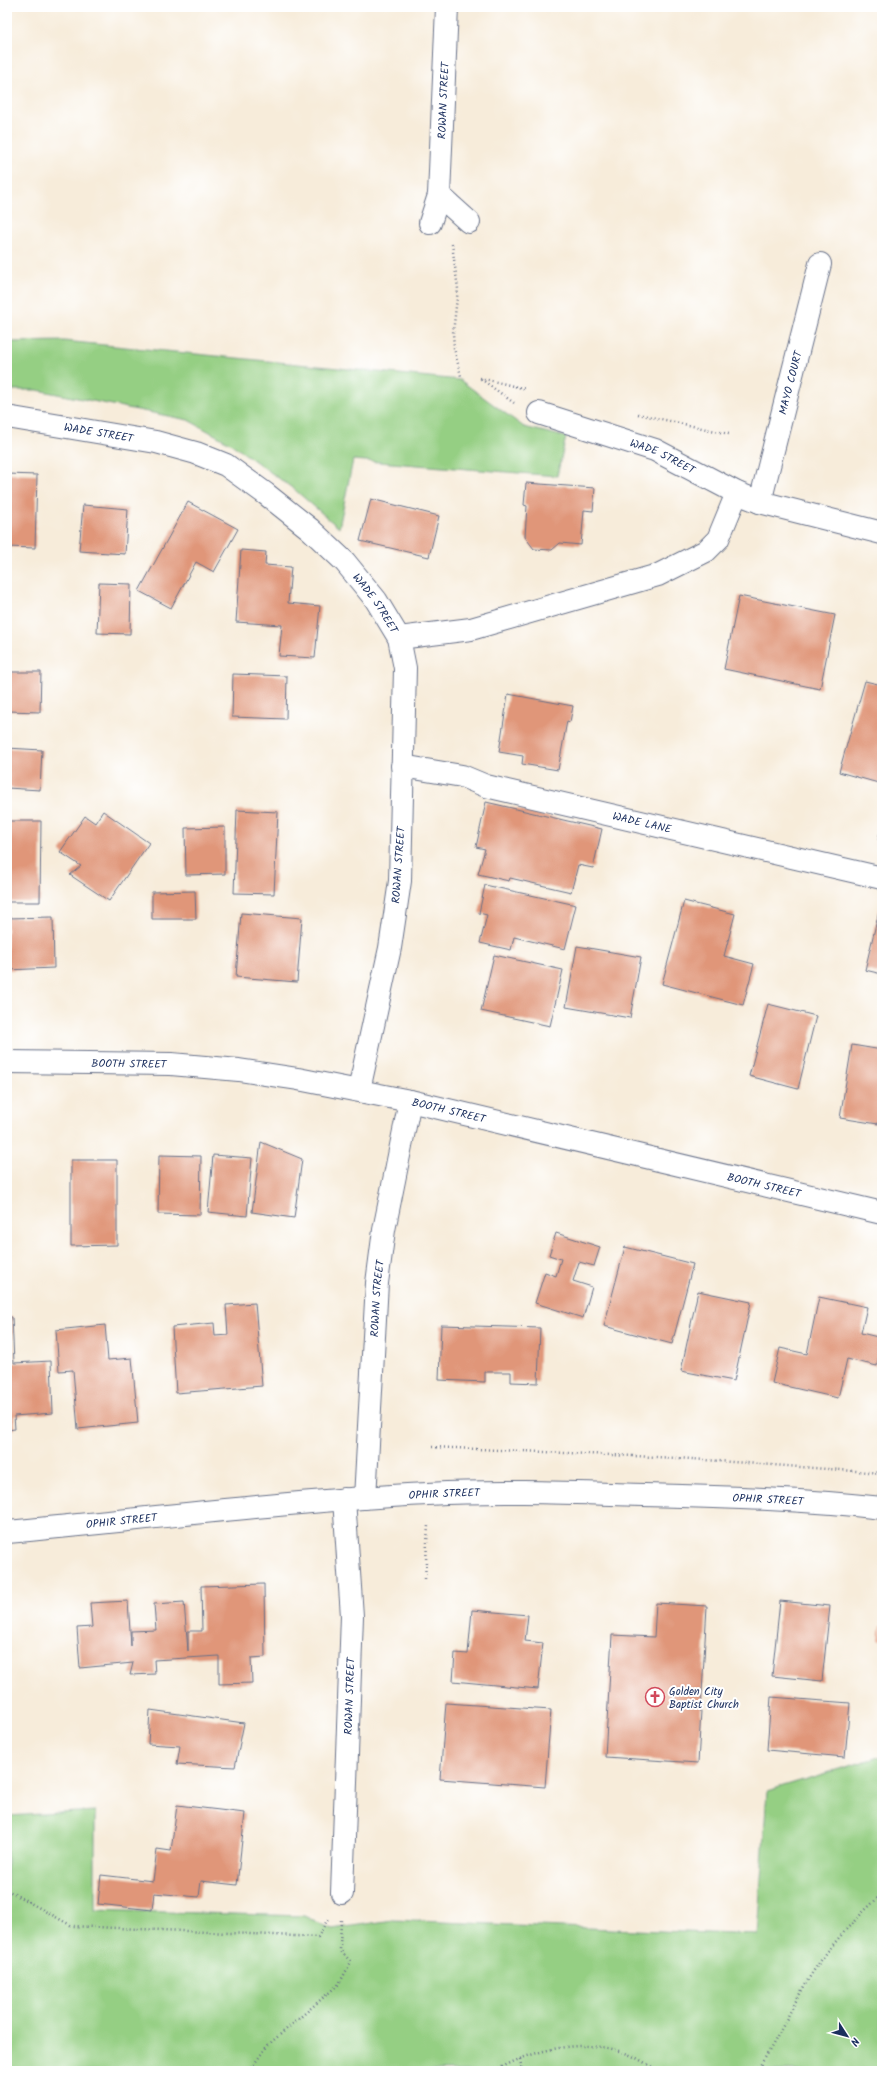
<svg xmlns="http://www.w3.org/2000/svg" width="889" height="2078" viewBox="0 0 889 2078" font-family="Kalam,sans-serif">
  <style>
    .green { fill: #95cf83; stroke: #587f70 }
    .building { fill: #e09679 }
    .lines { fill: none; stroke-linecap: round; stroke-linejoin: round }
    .minor-casing { stroke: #687189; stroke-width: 24 }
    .path { stroke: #687189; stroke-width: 2.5; stroke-dasharray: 1 3; stroke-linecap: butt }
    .minor { stroke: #fff; stroke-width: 22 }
    .labels { text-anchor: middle; stroke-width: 4; stroke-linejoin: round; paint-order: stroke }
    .street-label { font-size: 11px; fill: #1b2f5e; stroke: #fff }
    .poi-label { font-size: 11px; fill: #1b2f5e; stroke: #fff; text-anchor: start }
  </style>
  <rect width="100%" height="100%" fill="#fff"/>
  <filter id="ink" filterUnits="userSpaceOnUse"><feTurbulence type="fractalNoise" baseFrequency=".025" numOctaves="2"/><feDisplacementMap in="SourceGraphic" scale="8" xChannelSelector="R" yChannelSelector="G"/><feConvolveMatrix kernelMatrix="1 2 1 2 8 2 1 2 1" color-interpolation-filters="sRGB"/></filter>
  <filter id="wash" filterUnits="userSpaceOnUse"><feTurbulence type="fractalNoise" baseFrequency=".012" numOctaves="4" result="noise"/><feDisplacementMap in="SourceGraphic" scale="16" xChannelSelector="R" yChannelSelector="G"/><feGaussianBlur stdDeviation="0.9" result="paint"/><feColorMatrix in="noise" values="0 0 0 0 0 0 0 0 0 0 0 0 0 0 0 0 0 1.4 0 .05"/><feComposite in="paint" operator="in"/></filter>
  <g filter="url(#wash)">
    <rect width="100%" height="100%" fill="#f7ecda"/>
    <path class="green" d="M64,341l396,39 64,47 42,10 -9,39 -204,-16 -14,68 -44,-38 -65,-47 -42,-23 -151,-30h-30v-48z
      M882,1756v315h-875v-255l88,-5v99l209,6 28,13 61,-9 364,15 10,-144z"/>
    <g id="blocks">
      <path class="building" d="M7,474l30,1 -2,73 -28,-1z
        M526,483l69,5 -2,23 -9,-1 -3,35 -21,-2 -8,7 -18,-1 -9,-12 2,-31 -3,-1z
        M371,499l68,17 -10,41 -69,-16z
        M188,502l50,27 -24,43 -18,-10 -25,46 -32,-17z
        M83,505l45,4 -3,45 -46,-3z
        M241,550l25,2 -1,13 26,2 -3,36 32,3 -5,52 -36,-2 3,-31 -46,-3z
        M99,583l32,1 -1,50 -33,-1z
        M739,596l96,19 -15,74 -96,-20z
        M7,672h34l-1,40 -33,-1z
        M233,674l54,2 -1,43 -54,-2z
        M865,681l17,4v99l-43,-12z
        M508,694l65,12 -3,16 -3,-1 -9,49 -36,-6 1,-8 -24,-4z
        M7,748l35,2 -2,40 -33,-2z
        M486,802l116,27 -9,39 -15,-3 -7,27 -61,-14 -1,3 -31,-7 7,-25 -9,-2z
        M237,810l41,2 -4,82 -40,-1z
        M103,811l46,32 -40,58 -39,-26 11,-9 -21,-14 25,-36 10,7z
        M7,821h34l-1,81h-33z
        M881,826h1v15l-4,-1z
        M225,827v47l-39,1 -1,-47z
        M485,885l91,20 -11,44 -51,-12 -3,13 -31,-7 7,-28 -8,-2z
        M195,891l1,28h-44v-27z
        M684,901l51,13 -11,42 30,8 -11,41 -81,-21z
        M881,903h1v71l-17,-4z
        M241,913l61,5 -5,64 -61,-5z
        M53,917l1,51 -47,2v-52z
        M577,946l64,11 -11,61 -64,-11z
        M494,955l69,15 -13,56 -69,-15z
        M768,1004l48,12 -18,73 -49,-13z
        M852,1045l30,5v50l-4,24 -38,-6z
        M261,1142l41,17 -8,59 -42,-6z
        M159,1155l42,1 -1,59 -42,-1z
        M213,1155l39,3 -5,58 -39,-4z
        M71,1160h46v85l-46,1z
        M556,1233l44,14 -6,19 -15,-4 -6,19 19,6 -9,31 -48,-15 10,-31 11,4 5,-17 -12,-4z
        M625,1247l68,17 -21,80 -68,-18z
        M698,1291l53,11 -17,79 -53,-10z
        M819,1297l48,10 -6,26 21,5 -5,28 -30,-7 -9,39 -66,-15 8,-35 27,6z
        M255,1303l7,83 -86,7 -4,-66 42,-4 1,13 13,-1 -2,-30z
        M7,1317h5l2,46 37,-2 2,52 -39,3 1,13 -8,1z
        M105,1325l3,35 24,-2 6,65 -60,6 -5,-59 -14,1 -3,-41z
        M441,1325l99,3 -2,55 -27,-1v-10h-26v10l-46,-2z
        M264,1584l1,73 -14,1 1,25 -33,1v-28l-65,4 1,14 -25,1 3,-12 -53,5 -3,-40 15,-1 -2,-24 38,-2 3,45v-15l25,-1 -2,-26 30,-2 4,49v-20h14l-1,-45z
        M780,1601l50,5 -8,75 -50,-5z
        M656,1603l51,3 -9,157 -93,-6 7,-122 42,2z
        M472,1610l56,5 -3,26 18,2 -5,46 -85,-8 2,-28 13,1z
        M881,1626h1v14h-3z
        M771,1697l79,6 -5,54 -78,-7z
        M446,1703l105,7 -6,77 -105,-8z
        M150,1710l94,13 -9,44 -58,-3 3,-18 -32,-2z
        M177,1805l68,8 -8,72 -36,-4 -2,16 -45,-4 -2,17 -54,-6 3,-29 52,6 4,-32 14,2z"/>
    </g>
  </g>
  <g filter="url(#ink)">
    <use href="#blocks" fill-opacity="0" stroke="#687189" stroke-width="1"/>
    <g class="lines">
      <defs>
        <g id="minor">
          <path d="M439,195l30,27"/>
          <path id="s1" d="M430,223l9,-28 8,-188"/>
          <path id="s2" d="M539,413l116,37 82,43 23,9 122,31"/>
          <path id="s3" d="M7,417l149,25 40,11 30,12 40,29 44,35 35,33 31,38 23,38 6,30 -5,213 -10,67 -31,142"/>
          <path id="s4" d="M760,502l60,-238"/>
          <path d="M399,638l72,-9 187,-54 48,-24 12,-12 19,-46"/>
          <path id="s5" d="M402,766l60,10 24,10 396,92"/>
          <path id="s6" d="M7,1062l164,2 68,6 59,9 112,22 472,112"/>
          <path id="s7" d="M365,1498l12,-215 7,-53 26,-129"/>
          <path id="s8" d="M7,1532c140,-13 281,-31 421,-38 72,-4 145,-1 216,1 80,2 159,4 238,13"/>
          <path id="s9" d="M342,1893l10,-277 -8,-117"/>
        </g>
      </defs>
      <use href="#minor" class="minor-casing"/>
      <path class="path" d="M452,244l6,45 -5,44 1,15 7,28
        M480,378l46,11
        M481,379l33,24
        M638,414l91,20
        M432,1447l246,11 204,15
        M425,1579l3,-54
        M7,1890l65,36 246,11 11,-20
        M520,2059l2,12
        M249,2071l19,-26 71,-61 12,-22 -11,-12 1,-30
        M495,2071c36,-21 86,-33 127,-19 13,4 26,13 38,19
        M756,2071c22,-30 35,-65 55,-96 19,-30 45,-57 71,-81"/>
      <use href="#minor" class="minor"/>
    </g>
  </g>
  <defs>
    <symbol id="church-ring" viewBox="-11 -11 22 22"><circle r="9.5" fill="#fff" stroke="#d1495b" stroke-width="1.5"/><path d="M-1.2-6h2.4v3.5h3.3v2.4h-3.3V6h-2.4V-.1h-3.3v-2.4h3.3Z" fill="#d1495b"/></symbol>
  </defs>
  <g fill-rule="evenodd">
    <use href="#church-ring" x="644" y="1686" width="22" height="22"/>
  </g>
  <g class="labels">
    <g class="street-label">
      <text dy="4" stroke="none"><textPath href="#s1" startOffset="124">ROWAN STREET</textPath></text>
      <text dy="4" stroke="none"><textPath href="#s4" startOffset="123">MAYO COURT</textPath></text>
      <text dy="4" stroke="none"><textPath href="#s3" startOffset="93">WADE STREET</textPath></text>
      <text dy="4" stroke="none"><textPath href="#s2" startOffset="131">WADE STREET</textPath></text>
      <text dy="4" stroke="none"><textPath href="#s3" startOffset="430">WADE STREET</textPath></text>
      <text dy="4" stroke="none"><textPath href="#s5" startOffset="247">WADE LANE</textPath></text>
      <text transform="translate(398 865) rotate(-86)" y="4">ROWAN STREET</text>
      <text dy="4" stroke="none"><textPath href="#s6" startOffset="122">BOOTH STREET</textPath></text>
      <text dy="4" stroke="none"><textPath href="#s6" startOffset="446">BOOTH STREET</textPath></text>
      <text dy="4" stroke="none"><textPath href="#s6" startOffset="770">BOOTH STREET</textPath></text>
      <text dy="4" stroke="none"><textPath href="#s7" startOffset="200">ROWAN STREET</textPath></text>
      <text dy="4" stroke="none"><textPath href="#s8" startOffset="439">OPHIR STREET</textPath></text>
      <text dy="4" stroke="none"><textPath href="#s8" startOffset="763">OPHIR STREET</textPath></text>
      <text dy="4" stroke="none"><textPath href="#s8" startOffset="115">OPHIR STREET</textPath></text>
      <text dy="4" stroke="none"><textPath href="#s9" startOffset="197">ROWAN STREET</textPath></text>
    </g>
    <g class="poi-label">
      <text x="669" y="1695">Golden City<tspan x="669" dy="13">Baptist Church</tspan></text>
    </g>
  </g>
  <rect width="889" height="2078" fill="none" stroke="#fff" stroke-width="24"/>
  <g transform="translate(847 2036) rotate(126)" stroke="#ffffff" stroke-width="3" paint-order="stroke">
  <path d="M0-3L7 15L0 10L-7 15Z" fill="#1b2f5e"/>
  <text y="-6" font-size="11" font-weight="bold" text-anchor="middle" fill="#1b2f5e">N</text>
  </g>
</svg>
